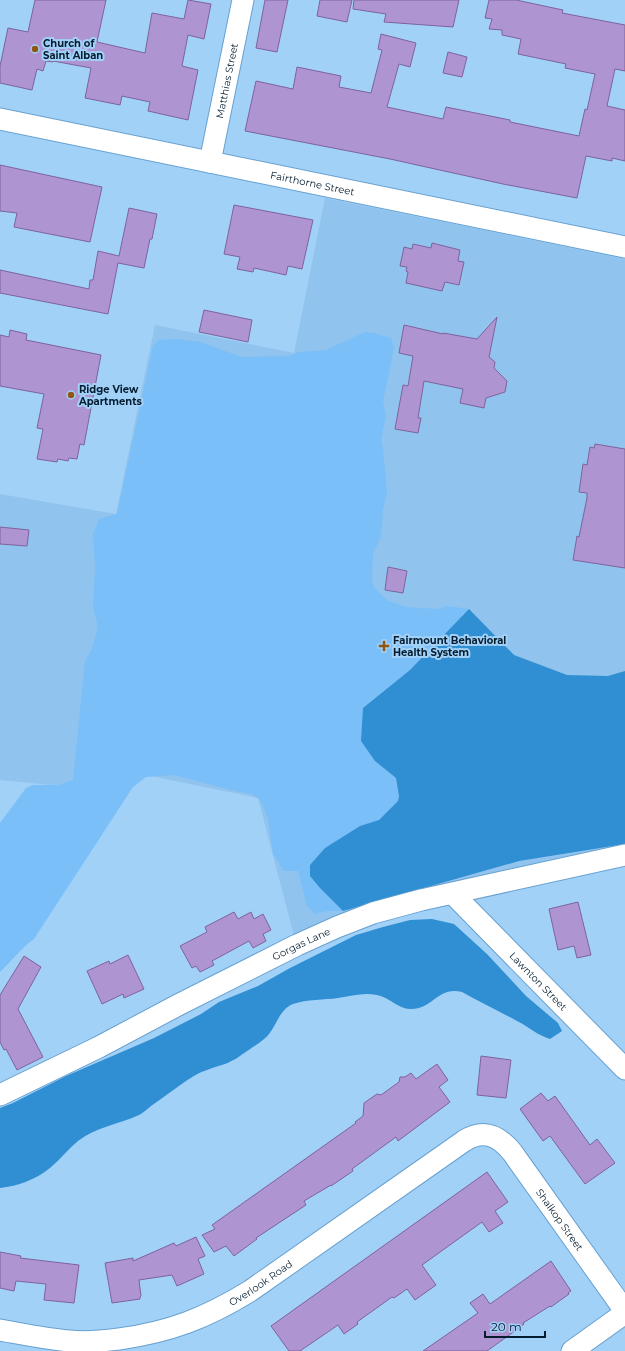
<svg xmlns="http://www.w3.org/2000/svg" width="625" height="1351" viewBox="0 0 625 1351" font-family="Montserrat,sans-serif">
  <style>
    .built { fill: #90c3ed }
    .green { fill: #7abff7 }
    .forest { fill: #308ed2 }
    .building { fill: #af94d2; stroke: #7d639d }
    .lines { fill: none; stroke-linecap: round; stroke-linejoin: round }
    .minor-casing { stroke: #67a1d0; stroke-width: 23 }
    .minor { stroke: #fff; stroke-width: 21 }
    .poi-dot { fill: #905712; stroke: #a2d1f8; stroke-width: 1.5 }
    .labels { text-anchor: middle; stroke-width: 4; stroke-linejoin: round; paint-order: stroke }
    .poi-label { font-size: 10px; font-weight: bold; fill: #051d2f; stroke: #a2d1f8; text-anchor: start }
    .street-label { font-size: 10px; fill: #051d2f; stroke: #a2d1f8 }
  </style>
  <rect width="100%" height="100%" fill="#a2d1f8"/>
  <path class="built" d="M325,198l300,61v584l-168,38 -163,55 -36,-138 -132,-27 -12,20 -114,-11v-286l116,20 39,-189 139,28z"/>
  <path class="green" d="M365,332l9,1 17,5 3,9 -11,55 3,13 -5,25 2,8 4,45 -4,17 -2,27 -8,16 -1,26 2,9 13,12 18,7 34,2 8,-3 22,3 -59,61 -47,38 12,53 21,17 3,18 -1,5 -19,19 -19,6 -35,22 -15,17 10,23 23,23h-16l-12,3 -8,-8 -9,-35h-15l-4,-8 -6,-9 -5,-36 -8,-18 -8,-6 -17,-3 -61,-16 -28,2 -13,10 -99,152c-13,9 -22,22 -34,33v-149l26,-35 7,-3h26l14,-5 12,-119 6,-10 7,-24 -5,-19 2,-41 -2,-33 6,-15 18,-5 36,-168 6,-6 17,-1 24,3 42,15 41,-1 9,-1 7,-3 27,-2z"/>
  <path class="forest" d="M469,609l45,46 53,20 41,1 17,-5v173l-106,17 -176,50 -23,-23 -10,-12v-11l15,-17 35,-22 19,-6 19,-19 1,-5 -3,-18 -21,-17 -14,-20 2,-33 47,-38z
    M432,919l22,5 33,30 39,42 32,27 4,8 -12,8c-13,-4 -21,-12 -33,-18 -18,-10 -37,-19 -55,-29 -25,-6 -29,18 -52,17 -12,0 -21,-12 -33,-14 -13,-3 -26,1 -39,3 -14,2 -31,1 -45,6 -13,5 -16,20 -24,30 -4,6 -22,17 -29,22 -11,8 -20,9 -33,14 -7,2 -15,7 -21,11 -12,8 -23,17 -35,25 -4,3 -8,7 -12,9 -20,9 -43,12 -61,26 -10,8 -18,19 -28,27 -15,12 -32,18 -50,20v-80l13,-5 53,-27 88,-38 47,-24 18,-12 39,-16 32,-18 66,-33 27,-8 27,-7z"/>
  <path class="building" d="M35,0h71l-9,42 48,11 7,-40 32,6 4,-19 23,4 -7,35 -16,-4 -6,31 16,4 -10,50 -40,-9 2,-9 -28,-6 -2,9 -35,-7 6,-30 -38,-7v1l-7,-1 -3,10 -6,-2 -5,21 -32,-7v-17l8,-38 20,4z
    M265,0h23l-11,52 -21,-4z
    M320,0h32l-5,22 -30,-6z
    M354,0h105l-6,27 -69,-5 2,-8 -33,-5z
    M489,0h27l47,10 -1,3 63,12v46l-10,-2 -8,37 18,4v51l-13,-3v3l-26,-5 -9,42 -74,-14 -113,-25 -145,-28 11,-50 37,8 4,-22 44,9 -2,11 32,6 11,-43 -4,-1 3,-15 35,9 -6,24 -11,-3 -12,43 56,12 3,-12 64,13v2l69,14 6,-27 2,1 8,-36 -30,-6 1,-4 -48,-10 3,-15 -19,-4v-5l-13,-1 3,-10 -7,-1z
    M448,52l19,5 -5,20 -19,-4z
    M0,165l102,22 -12,55 -76,-15 3,-14 -17,-2z
    M234,205l79,15 -11,49 -14,-3 -2,9 -32,-7 -1,4 -16,-3 3,-12 -16,-3z
    M129,208l28,6 -5,25h-2l-6,29 -26,-5 -10,51 -108,-21v-23l89,19 1,-9h3l5,-29 21,5z
    M432,243l28,7 -2,11 6,1 -5,23 -14,-3 -3,9 -36,-8 2,-11 -2,-1 1,-4 -7,-1 4,-19 8,2 1,-5 18,4z
    M204,310l48,10 -4,22 -49,-10z
    M497,317l-8,40 6,5 -1,6 13,13 -2,11 -19,6 -2,10 -24,-5 3,-14 -39,-8 -6,37h3l-3,15 -23,-4 8,-44 5,1 5,-30 -14,-3 5,-28 39,9v-1l34,6z
    M10,330l17,4 -1,6 75,15 -17,90 -4,-1 -3,15 -8,-1 -1,3 -10,-2 -1,3 -20,-3 6,-30 -6,-1 7,-34 -44,-8v-51l9,2z
    M595,444l30,5v119l-52,-8 4,-24 2,1 8,-39v-5l-8,-1 4,-28 4,1 3,-18 4,1z
    M0,527l29,3 -2,16 -27,-2z
    M388,567l19,4 -4,22 -18,-3z
    M578,902l13,53 -14,3 -3,-12 -16,4 -9,-41z
    M234,912l4,7 13,-7 3,7 9,-5 8,16 -8,4 3,7 -13,7 -4,-7 -37,20 2,4 -14,7 -4,-6 -4,2 -12,-22 27,-14 -2,-5z
    M128,955l16,34 -20,9 -1,-4 -21,10 -15,-33 22,-10 1,3z
    M24,956l17,11 -23,42 25,48 -26,13 -11,-21 -2,1 -4,-8v-47z
    M481,1056l30,4 -5,38 -29,-3z
    M437,1064l11,16 -9,7 11,15 -52,39 -2,-4 -44,32 1,2 -22,15v-1l-27,16 2,4 -50,33 1,1 -23,17 -8,-10 -12,6 -12,-17 13,-6 -3,-4 144,-102 -1,-1 8,-6 1,-13 13,-9 4,1 18,-13 1,-5h5l6,-4 5,6z
    M541,1093l7,8 7,-5 35,49 7,-6 18,24 -30,21 -35,-48 -7,5 -23,-32z
    M487,1172l21,30 -13,9 8,12 -14,9 -7,-10 -60,43 14,20 -21,15 -8,-11 -13,9 -2,-1 -35,25 1,2 -14,10 -6,-9 -38,26h-11l-18,-25z
    M196,1237l9,19 -7,3 6,15 -27,12 -5,-11 -33,5 2,16 -1,1v2l-28,4 -7,-40 28,-5v3l41,-18 2,3z
    M0,1252l21,4 -1,2 59,7 -5,38 -30,-3 2,-16 -30,-3 -2,10 -14,-3z
    M551,1261l20,30 -3,2 1,1 -18,13 -1,-1 -27,17 1,1 -5,4 -32,23h-64l55,-38 -8,-10 13,-9 7,10z"/>
  <g class="lines">
    <defs>
      <g id="minor">
        <path id="s1" d="M0,119l625,128"/>
        <path id="s2" d="M210,162l33,-162"/>
        <path id="s3" d="M453,894l172,175"/>
        <path id="s4" d="M0,1095l99,-48 79,-42 119,-60 40,-18 36,-14 48,-13 204,-45"/>
        <path id="s5" d="M0,1330c23,4 46,9 70,11 16,2 33,0 49,-2 51,-7 87,-21 131,-48l214,-150c19,-12 34,-6 48,11l113,159"/>
        <path d="M572,1351l53,-38"/>
      </g>
    </defs>
    <use href="#minor" class="minor-casing"/>
    <use href="#minor" class="minor"/>
  </g>
  <g class="poi-dot">
    <circle cx="35" cy="49" r="4"/>
    <circle cx="71" cy="395" r="4"/>
    <path d="M382 640h4v4h4v4h-4v4h-4v-4h-4v-4h4z"/>
  </g>
  <g class="labels">
    <g class="poi-label">
      <text x="43" y="47">Church of<tspan x="43" dy="12">Saint Alban</tspan></text>
      <text x="79" y="393">Ridge View<tspan x="79" dy="12">Apartments</tspan></text>
      <text x="393" y="644">Fairmount Behavioral<tspan x="393" dy="12">Health System</tspan></text>
    </g>
    <g class="street-label">
      <text dy="4" stroke="none"><textPath href="#s2" startOffset="83">Matthias Street</textPath></text>
      <text dy="4" stroke="none"><textPath href="#s1" startOffset="319">Fairthorne Street</textPath></text>
      <text dy="4" stroke="none"><textPath href="#s4" startOffset="337">Gorgas Lane</textPath></text>
      <text dy="4" stroke="none"><textPath href="#s3" startOffset="122">Lawnton Street</textPath></text>
      <text dy="4" stroke="none"><textPath href="#s5" startOffset="660">Shalkop Street</textPath></text>
      <text dy="4" stroke="none"><textPath href="#s5" startOffset="274">Overlook Road</textPath></text>
    </g>
  </g>
  <path d="M485 1331v6h60v-6" fill="none" stroke="#051d2f" stroke-width="2"/>
  <text x="491" y="1331" font-size="12" fill="#051d2f" stroke="#a2d1f8" stroke-width="3" paint-order="stroke">20 m</text>
</svg>
